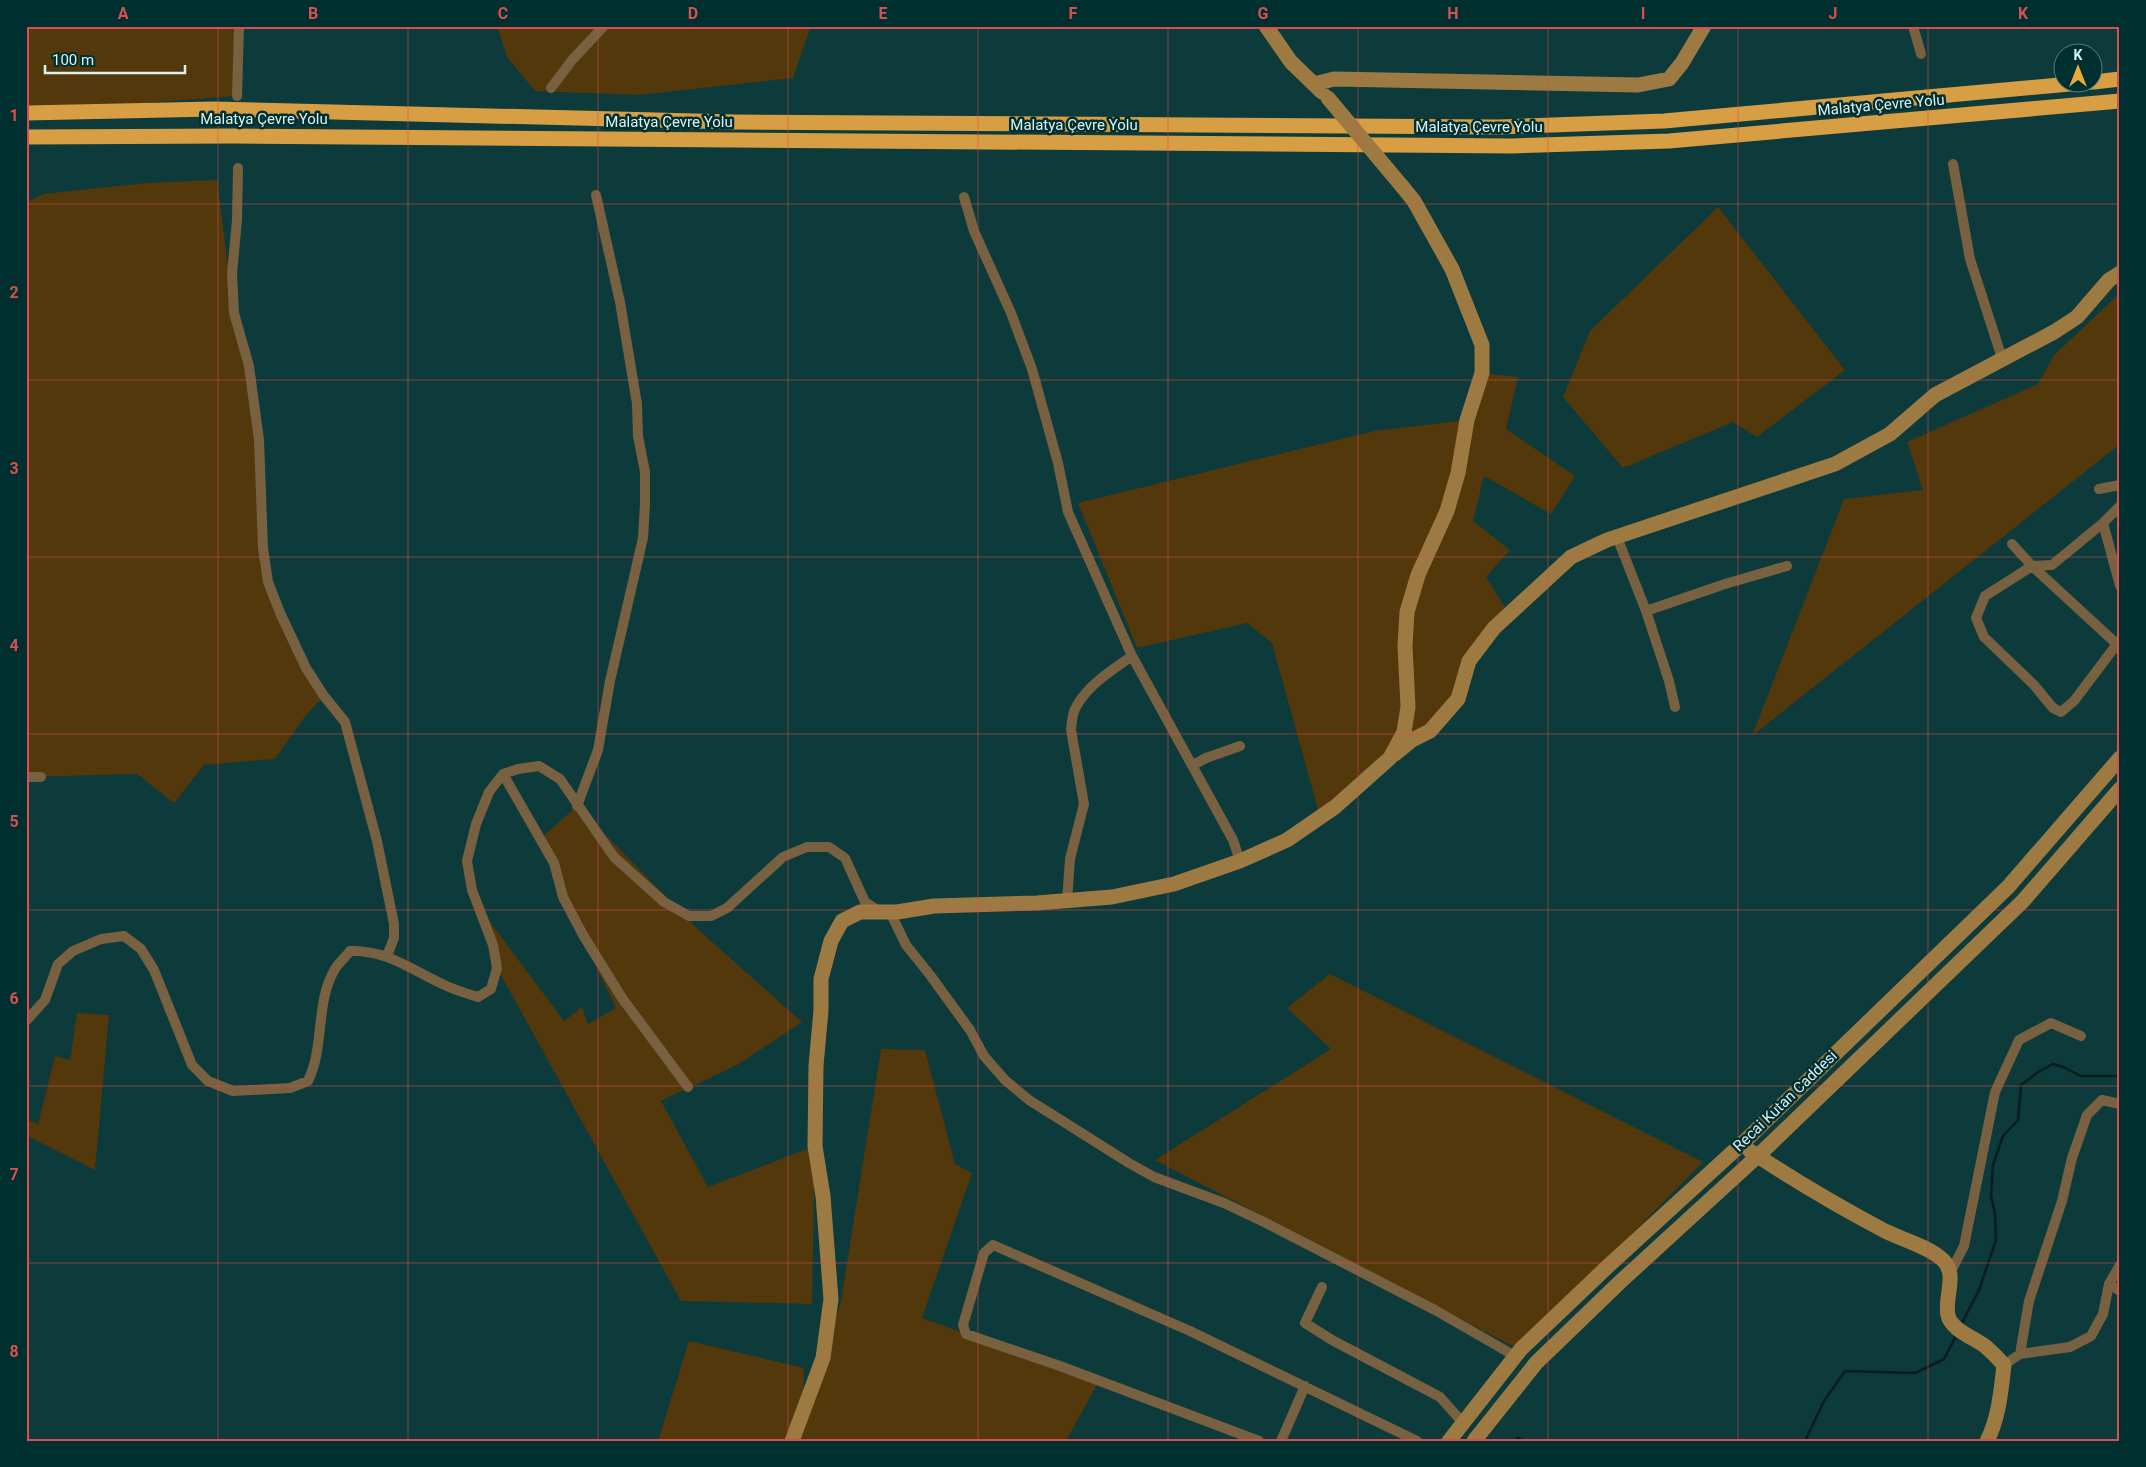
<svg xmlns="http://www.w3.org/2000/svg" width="2146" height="1467" viewBox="0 0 2146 1467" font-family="Roboto,sans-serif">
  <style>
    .green { fill: #52380a }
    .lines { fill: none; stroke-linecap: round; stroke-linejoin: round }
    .stream { stroke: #0a1d1d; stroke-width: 2.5 }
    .street { stroke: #786140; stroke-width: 10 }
    .secondary { stroke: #9e7a43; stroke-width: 15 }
    .highway { stroke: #d79e43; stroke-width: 15 }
    .secondary-bridge { stroke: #9e7a43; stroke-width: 15 }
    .grid { fill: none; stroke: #d75050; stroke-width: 1; stroke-opacity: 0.55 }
    .labels { text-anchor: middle; stroke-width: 5; stroke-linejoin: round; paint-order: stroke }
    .street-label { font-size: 15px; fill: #dbf1f1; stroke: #002f30 }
    .neatline { fill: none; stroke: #d75050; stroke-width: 2 }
    .grid-label { font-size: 16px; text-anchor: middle; font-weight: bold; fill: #d75050 }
  </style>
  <rect width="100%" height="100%" fill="#0d3a3a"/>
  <path class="green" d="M26,26h213l-2,70 -211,16z
    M497,26h314l-18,52 -154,17 -104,-4 -28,-34z
    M217,180l17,133 15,53 19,216 56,114 -18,19 -31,44 -71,6 -30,38 -37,-29 -111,3v-574l17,-9 103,-11z
    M1718,207l127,163 -88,67 -24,-15 -110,46 -60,-71 27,-66z
    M2120,293v151l-368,292 92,-237 79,-9 -16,-48 131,-58 16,-29z
    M1482,373l36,4 -12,52 69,47 -24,38 -67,-38 -11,45 37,29 -24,27 23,37 -40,47 -11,38 -138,118 -48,-174 -25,-20 -110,25 -59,-145 296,-72 93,-11z
    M577,806l124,126 101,90 -63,42 -78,37 47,86 107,-41 -3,158 -131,-3 -184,-333 -19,-62 86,115 18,-14 6,17 28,-16 -53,-111 -23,-58z
    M1330,974l373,188 -185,187 -363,-189 176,-111 -44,-41z
    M77,1013l32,2 -14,155 -66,-33 -3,5v-23l12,5 17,-68 15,4z
    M881,1049l44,1 30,114 17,9 -50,145 177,63 -33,60h-268l43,-140z
    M689,1341l115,27 -2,50 -11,23h-133z"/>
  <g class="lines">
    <path class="stream" d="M1961,1325l18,-35 17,-50 -1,-27 -4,-17 2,-31 10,-29 15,-16 3,-35 17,-13 15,-8 10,3 18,9h39
      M1517,1438l10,3
      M1805,1441l19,-40 21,-30 70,2 29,-14 13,-25"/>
    <path class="street" d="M1913,26l8,28
      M551,88l22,-29 31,-33
      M237,96l2,-70
      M1953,164l17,95 32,99
      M238,168l-1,52 -5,54 2,39 15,53 10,74 4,108 5,34 13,33 25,53 18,28 21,26 32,119 17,83v14l-7,18
      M964,197l10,34 37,82 21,56 26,94 10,49 64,144c-20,14 -44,29 -56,51 -4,6 -4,15 -5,23l13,74 -14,55 -3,42
      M2099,489l21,-4
      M2120,506l-17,17 -51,42 -20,1 -47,30 -9,22 8,19 50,48 19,23 8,4 13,-11 46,-61
      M2103,523l17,63
      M1617,537l29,74 23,70 6,26
      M2012,544l20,22 88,81
      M1646,611l79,-27 62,-18
      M1132,656l101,184 7,21
      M1193,765l13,-7 34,-12
      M503,774l51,89 9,34 20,38 39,63 66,89
      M26,777h15
      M577,806l21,-56 12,-69 33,-143 2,-34v-32l-7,-36 -1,-32 -17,-102 -24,-107
      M890,912l16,33 24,30 40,55 14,26 21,24 24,20 100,63 25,14 70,26 42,20 169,87 80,46
      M26,1021l19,-21 13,-36 15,-13 28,-12 23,-3 17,13 13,21 38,95 16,16 25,10 57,-3 18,-7c17,-35 7,-79 27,-112 4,-7 11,-12 15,-18 37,-2 66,22 99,36 9,4 19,7 29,10l13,-8 6,-21 -4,-23 -21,-55 -5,-29 9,-37 13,-32 14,-18 15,-5 21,-3 21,13 54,78 50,45 25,14h22l16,-8 56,-51 24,-10h22l16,11 20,44 14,9
      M1949,1275l15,-29 31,-154 24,-52 32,-17 30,13
      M2109,1284l11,7
      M1322,1287l-17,36 27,17 108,57 23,26
      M2020,1354l9,-53 33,-100 10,-43 15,-43 15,-15 18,4
      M2004,1365l16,-11 50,-7 21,-11 12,-22 6,-30 11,-19
      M1259,1441l-199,-75 -94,-32 -3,-9 21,-72 9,-8 197,86 227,110
      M1281,1441l24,-55"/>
    <path class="secondary" d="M1266,26l25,36 31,30
      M1314,84l20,-5 304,6 31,-6 13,-16 22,-37
      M1395,754l17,-14 18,-9 28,-32 11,-38 25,-33 77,-71 36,-17 228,-76 55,-30 45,-39 119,-63 23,-15 32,-37 11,-7
      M1750,1151c44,29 88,55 135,80 16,8 45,16 58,29 15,15 1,37 5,55 2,14 26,23 37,31 7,6 13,12 19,19 -3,26 -5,52 -17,76
      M792,1441l31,-83 8,-59 -8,-103 -8,-50 1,-80 5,-56v-31l10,-38 11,-20 18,-9h37l37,-6 103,-3 75,-6 62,-13 66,-23 47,-21 48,-33 55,-49 14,-26 4,-25 -3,-61 2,-34 11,-37 29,-64 11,-38 9,-53 15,-47v-28l-30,-76 -38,-68 -13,-16
      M1449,1441l72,-92 85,-81 141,-129 261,-252 112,-129
      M1474,1441l62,-78 84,-81 141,-129 262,-252 97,-112"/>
    <path class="highway" d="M2094,82l26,-3
      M26,113l188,-4 521,13 764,5 165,-6 428,-39
      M26,137l208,-1 1278,10 157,-5 451,-40"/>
    <path class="secondary-bridge" d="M1328,98l73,87"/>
  </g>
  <path class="grid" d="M218,26v1415M408,26v1415M598,26v1415M788,26v1415M978,26v1415M1168,26v1415M1358,26v1415M1548,26v1415M1738,26v1415M1928,26v1415M26,204h2094M26,380h2094M26,557h2094M26,734h2094M26,910h2094M26,1086h2094M26,1263h2094"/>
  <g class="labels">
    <g class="street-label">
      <text transform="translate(1881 105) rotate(-5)" y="5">Malatya Çevre Yolu</text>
      <text x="264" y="124">Malatya Çevre Yolu</text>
      <text x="669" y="127">Malatya Çevre Yolu</text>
      <text x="1074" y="130">Malatya Çevre Yolu</text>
      <text x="1479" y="132">Malatya Çevre Yolu</text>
      <text transform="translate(1785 1101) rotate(-44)" y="5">Recai Kutan Caddesi</text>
    </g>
  </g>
  <rect width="2146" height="1467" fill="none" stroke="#002f30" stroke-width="55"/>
  <g transform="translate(2078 68)"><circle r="24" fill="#002f30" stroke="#587d7d"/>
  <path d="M0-4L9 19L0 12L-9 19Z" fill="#eba939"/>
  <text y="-8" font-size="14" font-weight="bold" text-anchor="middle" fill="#dbf1f1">K</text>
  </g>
  <path d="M45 65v8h140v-8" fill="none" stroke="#dbf1f1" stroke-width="2.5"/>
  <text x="52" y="65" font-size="15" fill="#dbf1f1" stroke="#002f30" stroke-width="4" paint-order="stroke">100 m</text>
  <rect x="28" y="28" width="2090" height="1412" class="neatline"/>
  <g class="grid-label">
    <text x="123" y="19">A</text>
    <text x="313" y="19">B</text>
    <text x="503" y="19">C</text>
    <text x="693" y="19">D</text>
    <text x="883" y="19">E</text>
    <text x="1073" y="19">F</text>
    <text x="1263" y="19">G</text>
    <text x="1453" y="19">H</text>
    <text x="1643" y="19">I</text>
    <text x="1833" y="19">J</text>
    <text x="2023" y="19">K</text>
    <text x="14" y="121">1</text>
    <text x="14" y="298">2</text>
    <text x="14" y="474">3</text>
    <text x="14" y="651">4</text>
    <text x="14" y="827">5</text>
    <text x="14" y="1004">6</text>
    <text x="14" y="1180">7</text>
    <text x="14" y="1357">8</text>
  </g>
</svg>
